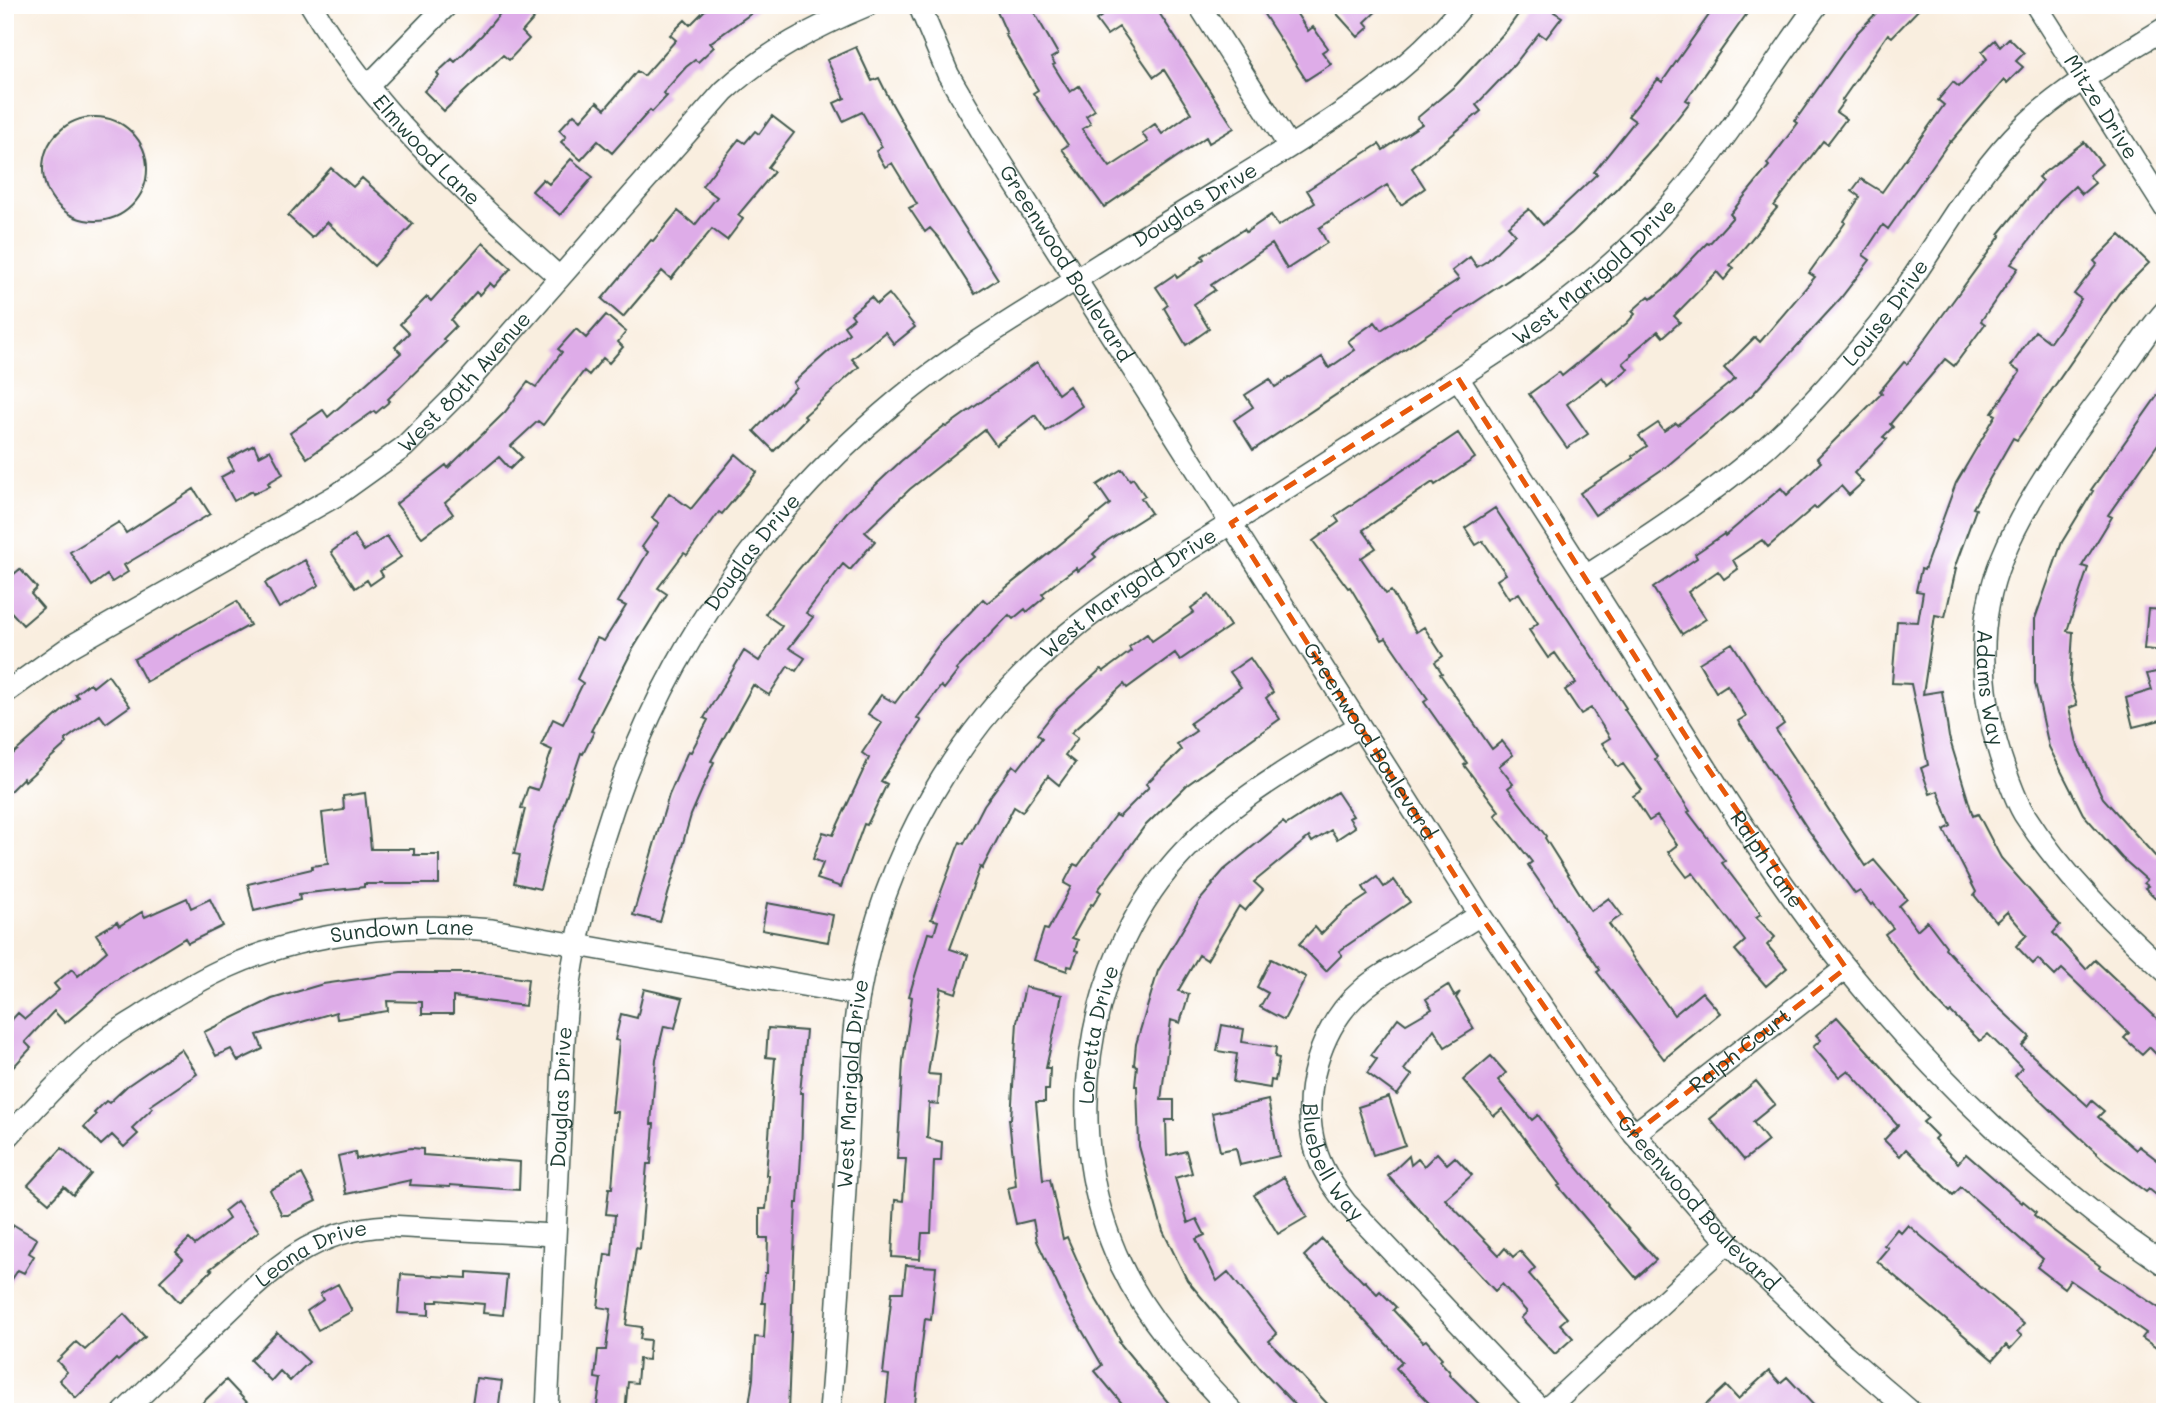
<svg xmlns="http://www.w3.org/2000/svg" width="2170" height="1417" viewBox="0 0 2170 1417" font-family="Mali,sans-serif">
  <style>
    .building { fill: #deace8 }
    .lines { fill: none; stroke-linecap: round; stroke-linejoin: round }
    .minor-casing { stroke: #40584e; stroke-width: 24 }
    .minor { stroke: #fff; stroke-width: 21 }
    .marked { fill: none; stroke: #e8590c; stroke-width: 5; stroke-dasharray: 14 9; stroke-linejoin: round }
    .labels { text-anchor: middle; stroke-width: 5; stroke-linejoin: round; paint-order: stroke }
    .street-label { font-size: 21px; fill: #1f3d34; stroke: #fff }
  </style>
  <rect width="100%" height="100%" fill="#fff"/>
  <filter id="ink" filterUnits="userSpaceOnUse"><feTurbulence type="fractalNoise" baseFrequency=".0143" numOctaves="2"/><feDisplacementMap in="SourceGraphic" scale="14" xChannelSelector="R" yChannelSelector="G"/><feConvolveMatrix kernelMatrix="1 2 1 2 8 2 1 2 1" color-interpolation-filters="sRGB"/></filter>
  <filter id="wash" filterUnits="userSpaceOnUse"><feTurbulence type="fractalNoise" baseFrequency=".00686" numOctaves="4" result="noise"/><feDisplacementMap in="SourceGraphic" scale="28" xChannelSelector="R" yChannelSelector="G"/><feGaussianBlur stdDeviation="1.57" result="paint"/><feColorMatrix in="noise" values="0 0 0 0 0 0 0 0 0 0 0 0 0 0 0 0 0 1.4 0 .05"/><feComposite in="paint" operator="in"/></filter>
  <g filter="url(#wash)">
    <rect width="100%" height="100%" fill="#f9eedf"/>
    <g id="blocks">
      <path class="building" d="M507,5h39l-24,27 7,7 -20,21 -6,-5 -59,56 -20,-20 15,-15 -2,-3 15,-14 3,3 27,-27z
        M710,5h53l-53,38 4,4 -16,15 -3,-2 -9,7 -23,26 4,3 -15,16 -2,-2 -38,43 -14,-12 -17,19 -20,-18 5,-5 -7,-7 15,-16 7,6 16,-18 8,7 32,-38 7,5 32,-36 -6,-5 15,-15 5,5z
        M994,5h36l28,49 -7,4 4,6 -2,1 17,27 9,-6 16,24 -9,6 5,8 -9,5 28,38 38,-25 -6,-9 13,-9 7,10 29,-21 -27,-43 -10,7 -35,-50 -12,8 -11,-15 6,-4 -8,-11h60l80,123 -25,15 -3,-6 -102,70 -42,-58 6,-4 -35,-52 5,-3 -33,-56h2z
        M1258,5h33l17,26 5,-4 15,21 -6,4 9,12 -25,16z
        M1329,5h54l-18,17 4,5 -11,10z
        M1525,5h34l-5,7 8,5 -16,21 -7,-5 -25,32 -38,40 5,6 -69,57 13,20 -24,17 -14,-20 -68,43 8,15 -40,26 -15,-25 -61,41 4,5 -21,14 15,25 -23,16 -22,-37 4,-3 -12,-18 19,-13 2,4 27,-19 -2,-3 42,-27 2,3 25,-17 7,11 37,-23 -8,-13 72,-46 4,6 39,-26 -5,-6 39,-33 50,-54z
        M1716,5h37l-67,95 4,2 -30,38 -43,48 -45,45 -55,43 -1,-1 -263,175 -19,-30 19,-13 -8,-12 25,-16 5,8 47,-30 7,11 26,-18 -7,-9 27,-19 6,8 78,-51 -7,-8 18,-14 7,10 10,-6 28,-27 -7,-8 21,-17 14,16 54,-51 -3,-2 41,-51 -7,-5 30,-37 4,3z
        M1884,5h39l-31,32 -4,-3 -46,66 2,1 -8,11 10,7 -19,25 -4,-3 -49,65 3,2 -47,57 4,3 -10,12 -7,-8 -43,44 6,6 -17,15 -5,-6 -27,23 1,1 -9,8 5,6 -20,16 -6,-8 -35,27 21,30 -21,14 -38,-54 30,-22 3,4 65,-53 8,-9 -3,-3 17,-15 2,3 14,-11 42,-45 2,1 24,-27 -3,-3 39,-48 -2,-2 31,-41 -3,-2 62,-88z
        M2009,38l15,15 -8,8 7,6 -16,16 -3,-3 -53,62 -1,-1 -62,88 -5,-4 -20,30 7,5 -30,39 -88,96 -85,71 -72,49 -15,-22 53,-35 -1,-2 15,-10 -8,-10 19,-13 6,8 12,-8 2,2 57,-46 -11,-11 31,-31 5,5 55,-65 -6,-4 36,-50 -1,-2 16,-24 -8,-6 9,-12 21,13 62,-87 -6,-5 15,-18 6,5 28,-28 -5,-7 13,-12 5,7z
        M856,47l16,34 7,-3 13,26 51,90 55,85 -23,15 -36,-56 -9,-10 -5,4 -16,-24 8,-4 -25,-41 -7,4 -9,-16 6,-4 -20,-35 -19,9 -9,-18 11,-5 -18,-38z
        M772,116l22,17 -26,34 6,5 -36,43 5,4 -16,21 -15,-11 -41,50 -9,-8 -39,46 -21,-18 49,-59 2,1 25,-30 17,14 22,-28 -15,-11 37,-47 6,4 10,-12 4,3z
        M43 169a52 52 0 1 1 104 0a52 52 0 1 1-104 0Z
        M2084,142l18,22 -13,11 6,8 -13,11 -7,-8 -16,15 -48,63 7,4 -37,53 4,3 -31,42 -9,-7 -55,65 3,3 -10,10 4,2 -33,34 9,9 -14,13 -8,-9 -25,23 -2,-2 -46,40 -6,-7 -29,20 5,9 -14,10 -6,-8 -30,21 18,27 -24,15 -29,-46 44,-30 -2,-4 29,-20 1,2 56,-48 6,7 34,-33 -4,-4 65,-65 -2,-2 24,-29 3,2 94,-129 -2,-1 43,-53 -4,-4z
        M571,159l22,18 -33,38 -28,-24 11,-12 6,5z
        M331,168l22,19 9,-9 51,46 -39,42 -47,-44 -15,16 -24,-22z
        M2120,235l29,28 -30,30 -102,147 -4,-2 -40,70 3,1 -22,60h2l-11,48 -10,-2 -12,79 19,-3 7,46 24,79 5,-2 23,44 59,67 -7,8 33,36 9,-9 70,66v20l-8,9 -8,-8 -7,7 -18,-16 5,-5 -67,-64 -7,7 -17,-17 -5,5 -17,-18 11,-11 -20,-23 -11,10 -22,-27 2,-3 -32,-62 7,-4 -13,-35 -8,3 -9,-26 7,-3 -17,-81 -19,-1 5,-62 21,1 5,-30 -7,-1 5,-22 3,1 32,-87 40,-68 -4,-2 28,-41 -9,-6 24,-35 15,11 31,-43 -7,-5 23,-30 -3,-3z
        M483,243l28,25 -17,19 -4,-4 -11,12 -3,-3 -25,28 5,6 -13,13 3,3 -58,57 2,2 -14,12 -2,-2 -67,47 -17,-25 33,-23 5,7 73,-64 -6,-6 14,-14 -9,-9 27,-27 4,4z
        M889,294l26,33 -21,17 -9,-12 -33,27 7,8 -55,49 2,2 -32,33 -20,-20 42,-44 -3,-4 56,-50 -5,-7 10,-8 -3,-4 20,-17 6,7z
        M606,315l20,17 -8,10 5,5 -14,16 -6,-5 -14,17 -5,-4 -41,54 -5,-4 -27,25 11,11 -12,12 -11,-12 -54,46 8,11 -31,23 -26,-33 50,-39 2,3 57,-56 23,-30 8,5 26,-35 -4,-3 18,-20 10,9z
        M1037,362l21,32 11,-8 13,20 -36,25 -11,-16 -39,30 -11,-15 -75,59 -45,43 10,9 -25,29 -7,-6 -37,49 7,4 -24,31 16,10 -9,13 -8,-5 -19,29 -16,-10 -42,76 3,1 -23,53 -31,107 -27,-7 36,-120 19,-44 3,1 17,-32 -4,-2 40,-67 15,10 23,-35 -17,-12 33,-44 49,-58 54,-51 43,-35 2,1z
        M2165,385v49l-57,81 4,2 -30,49 6,2 -21,63 6,1 -3,49 7,24 -8,3 9,39 25,51 53,59 9,-8v58l-20,-19 3,-2 -4,-3 3,-3 -25,-22 -39,-44 -34,-67 -14,-64v-64l27,-77 31,-51 -2,-1z
        M1458,433l17,25 -40,27 -2,-3 -70,48 13,18 -15,10 25,36 5,-3 25,41 8,-5 19,29 -8,6 7,11 -2,1 52,75 10,-8 11,14 -14,11 14,18 -5,4 38,48 -1,2 46,73 18,-13 13,17 -13,9 65,91 28,-23 18,21 -56,46 -67,-87 3,-2 -72,-105 4,-3 -37,-47 4,-4 -35,-46 3,-2 -43,-61 4,-3 -42,-61 -4,2 -32,-53 -2,1 -35,-47 26,-19 -4,-6z
        M254,445l5,11 11,-6 13,24 -15,9 2,3 -17,8 -1,-3 -18,10 -13,-24 13,-7 -6,-11z
        M736,454l21,18 -35,42 -3,-2 -32,43 -3,-2 -26,35 9,6 -34,55 -42,82 3,1 -11,22 -2,-1 -26,76 -15,60 -26,-6 6,-28 -6,-1 11,-45 -4,-1 7,-21 10,3 14,-40 -11,-5 12,-26 10,5 20,-41 -6,-4 20,-41 7,3 22,-35 -8,-4 30,-50 -6,-5 17,-24 -7,-5 17,-25 22,16z
        M1122,469l8,11 3,-2 12,18 -4,2 10,15 -44,28 -14,13 3,3 -18,14 -2,-3 -19,14 -15,12 3,3 -18,15 -2,-3 -12,10 -4,-4 -53,55 2,1 -14,18 -3,-3 -24,32 4,3 -40,60 6,3 -20,41 -3,-1 -23,63 -24,-8 6,-16 -10,-4 10,-27 10,3 36,-77 -7,-5 20,-30 -14,-9 13,-19 14,8 43,-57 45,-47 4,4 123,-99 -13,-19z
        M194,489l16,25 -86,51 4,7 -16,10 -5,-7 -15,11 -22,-34 49,-30 7,11z
        M1495,508l131,200 -2,1 33,48 -2,2 35,52 -2,1 37,49 -3,2 39,51 -5,3 19,20 -8,8 20,23 -21,18 -31,-36 10,-9 -52,-68 -6,4 -19,-25 9,-7 -20,-29 -8,5 -16,-25 9,-6 -19,-26 -5,3 -16,-24 8,-5 -19,-30 -10,6 -16,-24 11,-7 -21,-30 -7,5 -19,-28 9,-7 -19,-30 -10,6 -12,-19 9,-6 -23,-33 -7,4 -11,-17z
        M354,535l10,16 23,-15 14,21 -21,14 3,5 -13,9 -3,-5 -12,8 -24,-36z
        M305,560l14,25 -40,23 -14,-25z
        M5,564l9,10 6,-5 17,19 -6,6 12,14 -20,17 -18,-20z
        M1209,595l21,31 -50,34 -5,-7 -48,35 -3,-4 -53,49 7,5 -13,17 10,8 -16,22 -11,-9 -26,36 -8,-5 -32,62 -2,-2 -30,82 18,6 -12,38 -15,-5 -13,86 12,1 -2,29 -9,-1 -2,35 15,4 -1,19h-7l-3,72h-9l-2,26 -28,-2 3,-57 8,1 3,-42h-9l6,-98 9,-64 -3,-1 19,-63 6,1 4,-13 -7,-2 26,-70 3,-7 4,2 20,-39 29,-40 5,4 24,-31 -5,-4 19,-24 45,-41 3,2 27,-20 -2,-4 18,-13 5,7 42,-29 -3,-4z
        M237,601l13,24 -104,57 -12,-23z
        M2148,609l17,1v41l-21,-2z
        M1732,643l52,81 -8,6 90,136 8,-6 33,39 -8,7 18,24 10,-9 19,25 -1,2 51,57 34,32 -8,9 66,60 4,-5 12,10 -6,6 38,33 3,-4 26,20v36l-16,-13 -3,3 -40,-30 -91,-86 7,-8 -34,-34 -8,7 -29,-29 -2,2 -17,-18 -47,-62 8,-6 -20,-25 -2,2 -11,-14 -5,3 -46,-63 -71,-110 8,-5 -19,-31 -11,7 -17,-29z
        M1250,658l23,34 -7,6 14,21 -93,66 -43,42 -46,63 3,2 -8,13 -2,-1 -19,34 6,2 -3,10 3,1 -6,16 -4,-1 -1,5 -33,-11 10,-31 4,1 23,-43 -7,-4 10,-19 4,2 37,-51 4,2 30,-30 -3,-3 35,-34 -4,-6 19,-13 -6,-8 51,-36 -11,-15z
        M2165,670v49l-32,8 -7,-29 26,-8 -5,-16z
        M108,675l22,31 -24,17 -6,-8 -35,25 2,3 -42,38 -2,-3 -18,18v-35l73,-64 -3,-3 15,-11 3,4z
        M1337,792l16,24 -4,2 6,9 -18,12 -6,-9 -19,12 -3,-5 -55,45 9,8 -18,21 -6,-5 -32,54 -8,-5 -21,36 11,3 -9,29 -9,-3 -10,80h13v20h-8l1,36 19,-5 6,22 -17,5 13,45 9,-4 8,16 -9,4 21,42 11,-9 49,62 -8,7 66,71h-33l-40,-42 -75,-90 -24,-49 -24,-85 -2,-60h-2l2,-20 -3,-1 2,-21 22,-73 42,-71 13,-15 -1,-1 12,-14 59,-48 3,3z
        M365,793l6,56h43v6h25v29h-75v3l-65,7 1,6 -46,11 -6,-27 64,-15v-3l16,-2 -6,-51 22,-3 -1,-14z
        M1377,877l7,10 10,-7 16,22 -71,49 3,4 -16,16 -27,-27 16,-17 6,7 23,-23 24,-16 -5,-8z
        M187,898l4,10 19,-9 13,27 -35,17 -3,-5 -72,44 -48,41 -11,-12 -29,31 6,6 -26,28v-49l13,-14 7,6 34,-29 -5,-6 18,-15 6,7 29,-25 -11,-17 21,-12 2,4 23,-14 3,5z
        M767,903l66,12 -5,27 -66,-12z
        M1271,959l35,18 -22,43 -24,-13 8,-14 -11,-6z
        M401,973h79l48,6 -3,27 -72,-9v17h-31v-12l-35,-1 1,10 -51,8 -1,-7 -79,23 6,14 -25,12 -7,-12 -15,7 -12,-24 68,-33 51,-15z
        M1448,985l6,11 6,-4 -4,6 18,31 -29,18 -11,-18 -30,41 8,5 -15,20 -30,-22 10,-14 -6,-4 27,-37 8,6 26,-15 -6,-10z
        M1025,987l37,8 -16,73h4l-1,22h-4v12h-9l7,78 7,-1 13,60 4,-2 23,52 31,52 -2,1 57,70h-47l-34,-41 7,-6 -37,-64 -28,-60 -4,-21 -17,4 -8,-36 8,-2 -7,-67h2l6,-97z
        M644,989l39,9 -8,30 -11,-2 -8,33 -5,65h3l-3,40h-4l-7,85 -4,-1 -10,77 16,2 -2,12 10,1 -2,20 -9,-1 -2,24 -9,-1 -3,30h-29l5,-33 -6,-1 3,-28h8l5,-41 -13,-2 7,-53 7,1 3,-40 -9,-1 3,-26h3l6,-76h-6l7,-71 -4,-1 6,-26 16,4z
        M1837,1017l91,101 -5,4 14,14 -3,3 24,24 8,-9 56,49 1,-2 13,11 -2,3 17,14 49,37 -1,2 66,44v42l-23,-16 4,-5 -76,-53 -6,8 -27,-21 6,-8 -82,-72 -8,8 -47,-46 -6,7 -16,-16 14,-15 -50,-55 -9,7 -26,-30 8,-7 -5,-5z
        M1222,1025l22,4 -2,13 34,5 -1,10 4,1 -4,23 -4,-1 -1,8 -37,-6 4,-28 -20,-3z
        M768,1028l38,3 -6,62h3l-2,62 -3,48h-2l-8,209h-40l5,-33 2,-42 9,1 2,-35h-4l3,-30h2l1,-35h-8v-29h6l3,-34h-3l9,-117 -9,-1z
        M181,1049l16,25 -47,32 3,2 -21,20 6,6 -14,13 -12,-12 -11,10 -17,-18 12,-12 -2,-2 12,-12 3,2 18,-17z
        M1491,1056l15,17 -8,7 34,40 6,-5 30,41 40,48 -1,1 49,55 -20,18 -78,-92 2,-1 -58,-76 -8,7 -31,-36z
        M1756,1081l19,23 -22,18 15,19 -24,19 -34,-41z
        M1389,1097l16,48 -32,10 -15,-48z
        M1268,1100l11,56 -39,9 -4,-17 -16,3 -8,-38z
        M62,1148l29,26 -18,21 -9,-8 -15,16 -21,-18z
        M411,1148l12,1v6l97,7 -1,28 -69,-5v2l-40,-2 1,-5 -65,14 -8,-38 17,-4 1,7z
        M1437,1153l10,11 8,-7 17,18 -27,24 54,56 6,-7 8,9 7,-6 15,17 -6,6 38,44 -7,6 13,14 -18,16 -34,-36 6,-6 -25,-28 -7,7 -107,-115 21,-20 2,9 7,-6 6,7z
        M302,1174l14,27 -28,14h-6l-12,-25z
        M1284,1177l23,40 -29,17 -24,-39z
        M237,1201l22,30 -49,38 2,1 -33,32 -19,-21 23,-22 -7,-7 13,-13 6,6 34,-26 -5,-8z
        M14,1225l23,14 -8,14 5,3 -10,17 -6,-3 -13,20v-51z
        M1908,1225l116,99 -7,8 5,4 -12,13 -4,-4 -13,15 -116,-99 11,-13 -4,-3 13,-16 4,4z
        M1322,1239l41,43 2,-1 12,13 3,-3 16,16 -3,3 30,32 3,-2 16,18 -2,3 10,11 -1,2 38,38h-49l-13,-13 -29,-31 6,-6 -12,-14 -86,-92z
        M906,1265l30,2 -5,53 -6,-1 -11,93h-29l4,-37 -6,-1 9,-82h11z
        M467,1272l40,3 -4,40 -20,-2 1,-9 -46,-4v2h-9v13l-31,-2 3,-39 66,4z
        M338,1284l14,27 -34,19 -11,-19 16,-11 -3,-6z
        M124,1314l21,23 -27,24 -2,-2 -40,39 -17,-18 8,-8 -10,-11 19,-19 9,8z
        M277,1332l32,30 -19,19 -10,-10 -9,10 -21,-21z
        M1769,1371l11,12 7,-6 33,35h-122l28,-26 12,13z
        M476,1378l26,3 -4,31h-27z
        M226,1380l30,32h-63z"/>
    </g>
  </g>
  <g filter="url(#ink)">
    <use href="#blocks" fill-opacity="0" stroke="#40584e" stroke-width="2"/>
    <g class="lines">
      <defs>
        <g id="minor">
          <path id="s1" d="M311,5c63,107 157,190 248,272"/>
          <path id="s2" d="M919,5l29,69 34,58 498,783 111,163 43,56 94,108 116,112 67,58"/>
          <path d="M1199,5l90,141"/>
          <path id="s3" d="M2036,5l129,203"/>
          <path d="M368,86l79,-81"/>
          <path id="s4" d="M2165,311c-11,12 -20,26 -29,38 -17,25 -35,49 -53,73 -31,43 -61,87 -81,136 -28,69 -21,144 3,212 6,15 11,31 19,44 38,60 89,109 141,157"/>
          <path id="s5" d="M1458,378c62,97 125,193 186,291 63,101 127,206 202,299 91,112 200,216 319,297"/>
          <path id="s6" d="M1586,576c58,-37 116,-75 169,-119 45,-38 86,-85 123,-131 52,-65 87,-143 147,-201 41,-39 92,-67 140,-97"/>
          <path id="s7" d="M5,693l63,-45 269,-153 67,-48 55,-55 265,-301c43,-39 91,-64 144,-86"/>
          <path id="s8" d="M1480,915c-24,15 -49,30 -73,45 -15,9 -32,18 -45,30 -42,36 -62,104 -47,157 6,22 18,39 31,56l197,209"/>
          <path id="s9" d="M1634,1134l212,-166"/>
          <path id="s10" d="M5,1140c33,-36 65,-71 102,-101 11,-9 24,-16 36,-24 28,-18 57,-36 87,-49 80,-35 176,-44 262,-36l367,65"/>
          <path id="s11" d="M124,1412c29,-29 59,-57 88,-85 54,-52 96,-98 176,-101l166,9"/>
          <path id="s12" d="M547,1412c4,-94 8,-188 13,-281 3,-45 2,-92 8,-136 37,-244 141,-438 331,-596 53,-44 115,-80 173,-117 64,-41 128,-80 193,-120 72,-45 144,-89 198,-157"/>
          <path id="s13" d="M830,1412c7,-86 12,-171 17,-257 3,-53 3,-107 12,-160 24,-139 99,-270 207,-360 57,-48 123,-85 185,-124 90,-58 180,-115 269,-174 58,-42 112,-87 159,-142 51,-59 91,-127 138,-190"/>
          <path id="s14" d="M1233,1412c-43,-46 -85,-90 -112,-147 -61,-129 -39,-298 55,-405 50,-57 119,-95 183,-134"/>
          <path d="M1543,1412l185,-170"/>
        </g>
      </defs>
      <use href="#minor" class="minor-casing"/>
      <use href="#minor" class="minor"/>
    </g>
  </g>
  <path class="marked" d="M1458,378l229,360 159,230 -212,166 -154,-219 -249,-392z"/>
  <g class="labels">
    <g class="street-label">
      <text dy="7" stroke="none"><textPath href="#s3" startOffset="121">Mitze Drive</textPath></text>
      <text dy="7" stroke="none"><textPath href="#s1" startOffset="186">Elmwood Lane</textPath></text>
      <text dy="7" stroke="none"><textPath href="#s12" startOffset="1470">Douglas Drive</textPath></text>
      <text dy="7" stroke="none"><textPath href="#s2" startOffset="298">Greenwood Boulevard</textPath></text>
      <text dy="7" stroke="none"><textPath href="#s13" startOffset="1484">West Marigold Drive</textPath></text>
      <text dy="7" stroke="none"><textPath href="#s6" startOffset="402">Louise Drive</textPath></text>
      <text dy="7" stroke="none"><textPath href="#s7" startOffset="558">West 80th Avenue</textPath></text>
      <text dy="7" stroke="none"><textPath href="#s12" startOffset="903">Douglas Drive</textPath></text>
      <text dy="7" stroke="none"><textPath href="#s13" startOffset="917">West Marigold Drive</textPath></text>
      <text dy="7" stroke="none"><textPath href="#s4" startOffset="429">Adams Way</textPath></text>
      <text dy="7" stroke="none"><textPath href="#s2" startOffset="864">Greenwood Boulevard</textPath></text>
      <text dy="7" stroke="none"><textPath href="#s5" startOffset="572">Ralph Lane</textPath></text>
      <text dy="7" stroke="none"><textPath href="#s10" startOffset="464">Sundown Lane</textPath></text>
      <text dy="7" stroke="none"><textPath href="#s14" startOffset="422">Loretta Drive</textPath></text>
      <text dy="7" stroke="none"><textPath href="#s9" startOffset="135">Ralph Court</textPath></text>
      <text dy="7" stroke="none"><textPath href="#s13" startOffset="329">West Marigold Drive</textPath></text>
      <text dy="7" stroke="none"><textPath href="#s12" startOffset="315">Douglas Drive</textPath></text>
      <text dy="7" stroke="none"><textPath href="#s8" startOffset="332">Bluebell Way</textPath></text>
      <text dy="7" stroke="none"><textPath href="#s2" startOffset="1432">Greenwood Boulevard</textPath></text>
      <text dy="7" stroke="none"><textPath href="#s11" startOffset="248">Leona Drive</textPath></text>
    </g>
  </g>
  <rect width="2170" height="1417" fill="none" stroke="#fff" stroke-width="28"/>
</svg>
